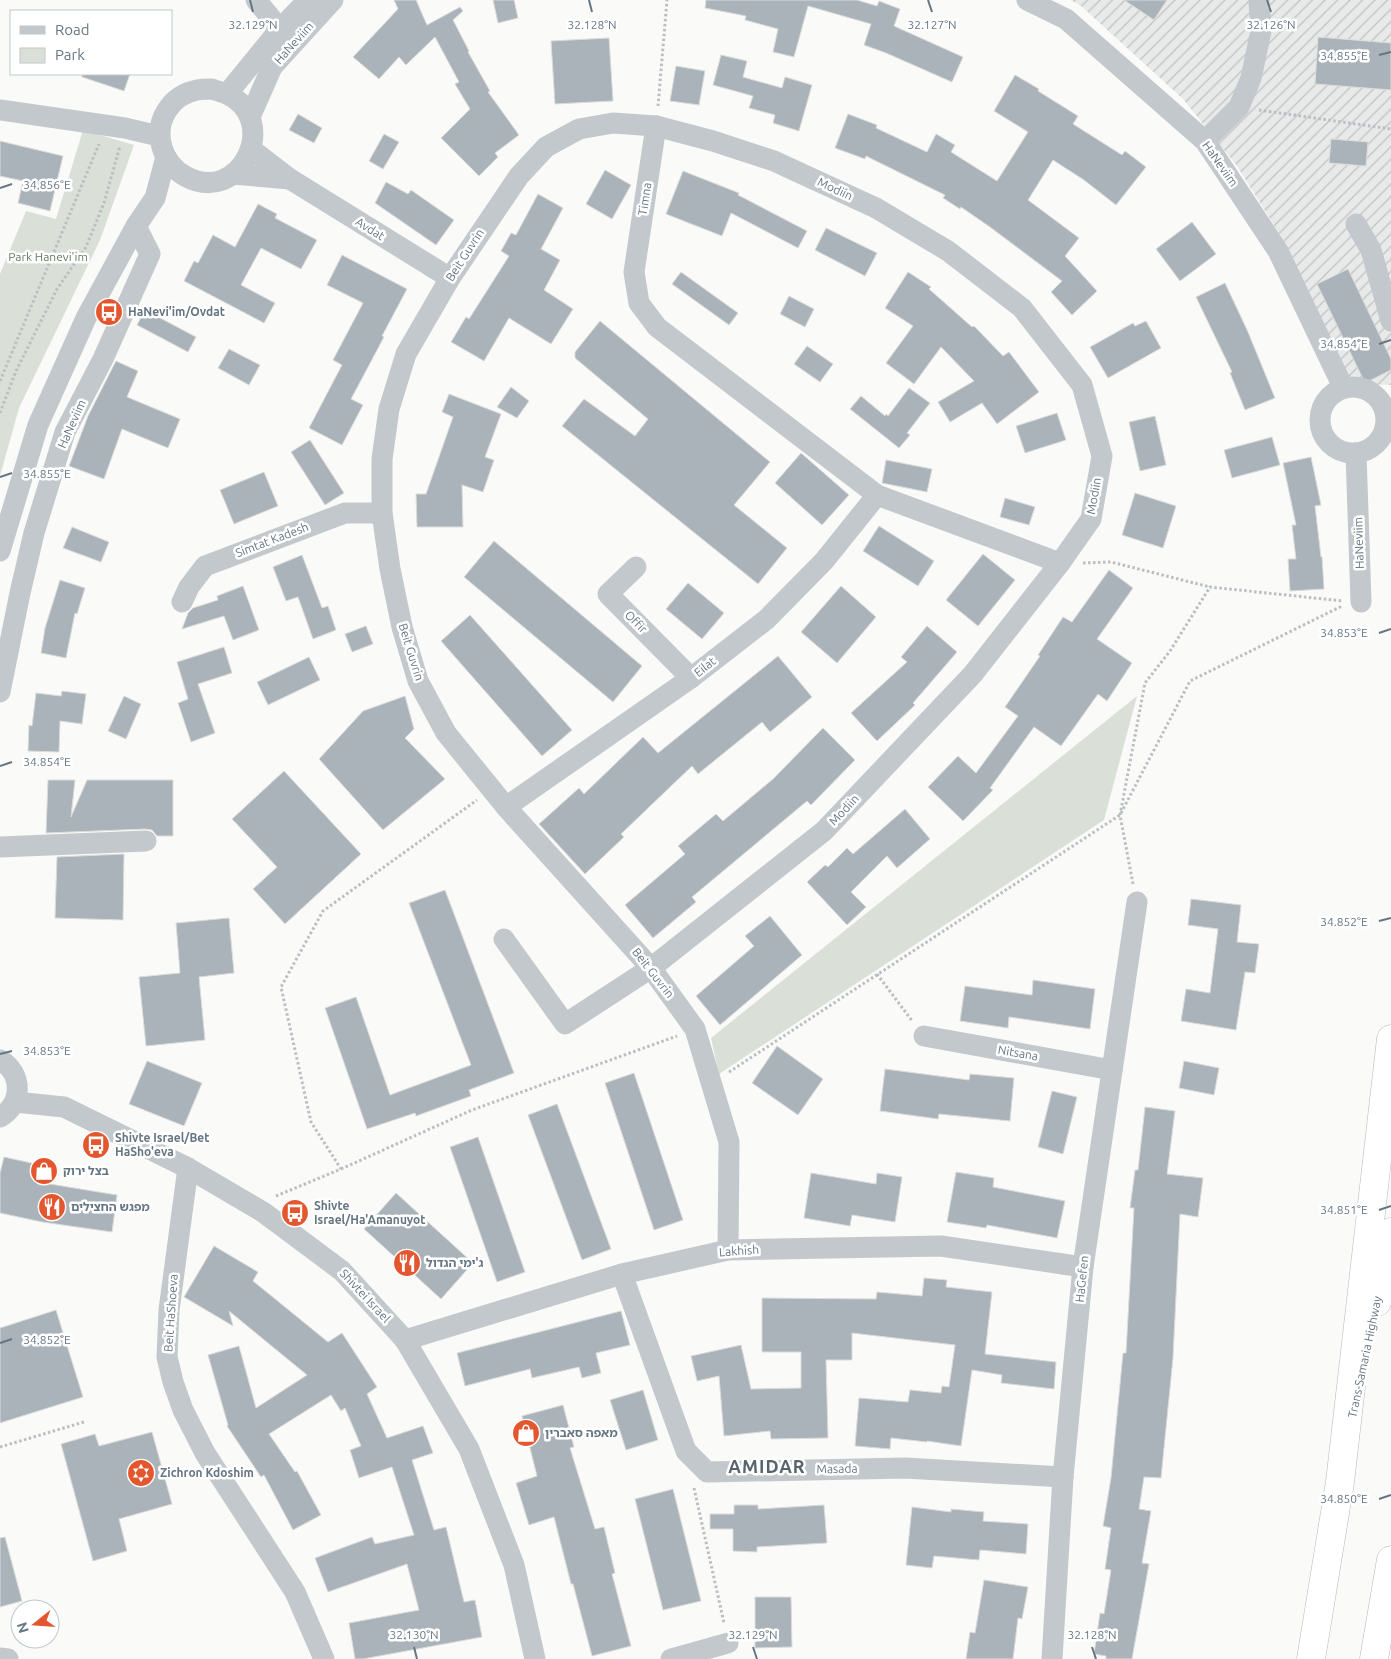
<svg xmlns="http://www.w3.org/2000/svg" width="1391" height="1659" font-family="Ubuntu,'Noto Sans Hebrew',sans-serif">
  <defs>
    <pattern id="industrial-furrows" width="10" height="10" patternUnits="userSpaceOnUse" patternTransform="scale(1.25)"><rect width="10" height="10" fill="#e8e9e9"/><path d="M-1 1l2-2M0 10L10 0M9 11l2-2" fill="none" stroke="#c0c1c2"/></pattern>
  </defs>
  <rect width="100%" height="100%" fill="#fafaf8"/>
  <polygon fill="url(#industrial-furrows)" points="1071,0 1391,0 1391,385 1352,384 1287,246 1237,166 1183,99 1081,6"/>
  <g fill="#dadfd7">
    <polygon points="83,130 134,145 100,240 19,408 0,476 0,274 26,211 56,219"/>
    <polygon points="1137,696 1104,820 719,1074 711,1038"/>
  </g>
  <g fill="#aab3b9" stroke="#dcdcda">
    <polygon points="394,0 416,0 427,25 460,7 463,11 453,20 469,51 468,52 490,91 488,92 519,135 495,153 498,157 479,176 441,138 470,109 455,84 459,82 435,37 406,65 399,57 379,79 353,57 398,9"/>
    <polygon points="493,0 514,0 518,18 498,23"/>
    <polygon points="706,0 857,0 877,6 879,1 900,9 894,26 963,57 952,82 886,53 864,45 871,24 808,6 794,57 773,52 778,29 745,20 746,16 705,8"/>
    <polygon points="1124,0 1167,0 1154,20"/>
    <polygon points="1318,37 1391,43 1391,90 1315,84"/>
    <polygon points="609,38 613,101 555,104 551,41"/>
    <polygon points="721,55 747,61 743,77 782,88 785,77 812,85 799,131 773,123 775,115 749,108 753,96 713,85"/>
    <polygon points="676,66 705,71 699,105 670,101"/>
    <polygon points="82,74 130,74 124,91 82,77"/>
    <polygon points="1015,75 1039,89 1038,91 1078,116 1073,124 1122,155 1125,151 1146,167 1116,205 1084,180 1053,160 1028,200 1079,238 1065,256 1097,291 1072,315 1051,292 1062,281 990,227 961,207 960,209 943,198 945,195 866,156 865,159 835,148 848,114 877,125 876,128 927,152 936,134 955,145 951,152 997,181 1028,132 994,111"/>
    <polygon points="298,114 322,128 314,143 289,130"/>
    <polygon points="384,134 399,142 383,169 369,161"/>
    <polygon points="1331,139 1368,142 1366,166 1329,163"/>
    <polygon points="0,141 63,156 50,211 18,203 23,181 0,176"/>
    <polygon points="605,170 631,185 612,219 586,204"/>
    <polygon points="683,171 739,193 738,195 807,231 798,248 731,213 722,236 666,214"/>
    <polygon points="386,182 408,194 411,190 454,220 436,245 375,203"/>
    <polygon points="538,194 563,208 541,249 560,260 544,290 573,309 551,344 509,318 484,361 451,342 466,317 469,319 509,256 501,251 511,233 516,235"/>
    <polygon points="258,204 277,214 275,218 317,240 301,269 261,248 241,285 275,303 264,323 184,281 194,261 198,263 213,235 235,247"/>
    <polygon points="1192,222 1216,254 1180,281 1156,249"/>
    <polygon points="826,228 877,253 865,276 815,250"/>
    <polygon points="342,255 407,289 382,336 384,337 351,399 363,405 342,445 309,428 342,365 333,360 363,303 327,285"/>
    <polygon points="1348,269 1391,359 1391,370 1365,383 1317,284"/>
    <polygon points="681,272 738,313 729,325 672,284"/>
    <polygon points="908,272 931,287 929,289 972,327 974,326 1003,356 1009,352 1039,392 997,424 982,403 950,422 938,402 974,381 941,347 914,384 886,363 913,326 885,308"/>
    <polygon points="1225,283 1248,332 1275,398 1245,410 1230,373 1232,372 1196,297"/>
    <polygon points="789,296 814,309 805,327 780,314"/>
    <polygon points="145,310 196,337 188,352 137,325"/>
    <polygon points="600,321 770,462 734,505 787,548 758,584 562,426 584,399 635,436 648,419 575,358 575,352"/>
    <polygon points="1146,321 1161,348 1108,378 1090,347 1133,323 1135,326"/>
    <polygon points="807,346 833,364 820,382 794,364"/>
    <polygon points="229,349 260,365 249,385 218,368"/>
    <polygon points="116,361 138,371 127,397 180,419 168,448 122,429 104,479 69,466 88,416"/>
    <polygon points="511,387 529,401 517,418 497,407"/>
    <polygon points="909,388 930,403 907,433 910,435 899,448 850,409 861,396 885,416 886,414 888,416"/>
    <polygon points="449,394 501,414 485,457 494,460 483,492 462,485 463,527 417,527 416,494 426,494 453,417 442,412"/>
    <polygon points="1057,413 1066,440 1025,453 1016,426"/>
    <polygon points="1155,416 1166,465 1140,471 1129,422"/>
    <polygon points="1272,437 1280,465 1232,478 1224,450"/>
    <polygon points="310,440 344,493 325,505 291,452"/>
    <polygon points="801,453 849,495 822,525 775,483"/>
    <polygon points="1311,457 1321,505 1315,506 1321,557 1322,557 1324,589 1290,591 1288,559 1296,559 1292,525 1296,525 1283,463"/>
    <polygon points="886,460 932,469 927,492 882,483"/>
    <polygon points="264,472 278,506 234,524 220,490"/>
    <polygon points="1135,493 1176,506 1163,548 1122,535"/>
    <polygon points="1005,498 1035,507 1029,525 1000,517"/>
    <polygon points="879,526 934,561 918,586 863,551"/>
    <polygon points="72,527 109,542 101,562 63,548"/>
    <polygon points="494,541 642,666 613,702 464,577"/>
    <polygon points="983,554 1015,580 978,626 946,600"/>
    <polygon points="302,555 322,608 328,606 336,630 313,639 298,597 286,601 273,567"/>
    <polygon points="1109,570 1133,588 1097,639 1132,663 1107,701 1098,694 1061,746 1034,727 990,788 993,790 963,821 928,787 958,756 976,773 1018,716 1005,707 1040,656 1038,655 1063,617 1072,622"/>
    <polygon points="60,580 85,588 77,614 75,613 66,658 41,653 45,628"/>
    <polygon points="688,583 724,613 702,639 666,609"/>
    <polygon points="243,586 259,630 233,640 224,616 182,629 188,613 193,608 218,600 217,596"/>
    <polygon points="841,586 876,617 837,663 801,632"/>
    <polygon points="470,615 572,730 542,756 441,641"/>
    <polygon points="366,626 373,644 352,652 345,634"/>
    <polygon points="927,626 957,652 913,703 915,705 877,741 851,713 907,662 901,657"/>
    <polygon points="224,647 232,673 198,684 215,733 191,742 178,703 188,699 177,662"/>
    <polygon points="778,656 812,697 770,732 762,722 698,774 692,766 621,834 624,837 585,874 539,824 579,788 584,794 643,737 658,753"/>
    <polygon points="309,657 320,680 268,705 257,682"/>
    <polygon points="62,691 86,694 82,724 60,721 59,752 28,751 29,725 32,726 36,693 61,696"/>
    <polygon points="124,696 141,704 126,739 108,731"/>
    <polygon points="405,696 414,729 405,738 445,779 383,830 319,759 363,711"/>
    <polygon points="823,728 855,760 811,805 807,801 692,897 696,902 653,938 625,905 685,854 678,846 716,814 723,821 773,779"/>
    <polygon points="284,771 361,854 285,924 253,889 277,867 232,819"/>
    <polygon points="48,780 75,780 71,817 87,780 173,780 173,836 157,836 152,830 145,829 46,833"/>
    <polygon points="905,809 930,839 897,868 887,856 851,892 866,907 847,925 807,882 825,865 828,867 847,848 853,854"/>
    <polygon points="124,854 123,920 55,918 57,857"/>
    <polygon points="445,890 514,1073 469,1090 471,1096 416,1116 415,1113 367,1129 325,1008 356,997 390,1095 471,1065 409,903"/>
    <polygon points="1191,899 1241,905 1237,942 1259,944 1255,973 1245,972 1236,1030 1181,1021 1186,989 1210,993 1218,929 1188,925"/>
    <polygon points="770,916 802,955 720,1025 696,996 754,946 745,936"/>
    <polygon points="229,918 234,973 199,977 205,1040 146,1046 139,977 180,973 176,923"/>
    <polygon points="1033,980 1095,989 1090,1029 1009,1017 1008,1028 960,1021 965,986 1032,995"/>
    <polygon points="777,1046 823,1079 798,1115 752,1083"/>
    <polygon points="147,1061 202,1083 184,1126 129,1104"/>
    <polygon points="1184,1061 1219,1068 1214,1095 1179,1088"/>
    <polygon points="885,1069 969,1080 970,1074 1014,1078 1010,1121 939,1114 938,1119 880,1111"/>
    <polygon points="634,1073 683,1220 654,1230 605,1083"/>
    <polygon points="1052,1091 1077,1097 1063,1154 1038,1147"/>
    <polygon points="557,1104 611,1249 582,1260 528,1115"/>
    <polygon points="1145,1107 1175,1111 1167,1174 1203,1178 1198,1217 1180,1214 1173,1358 1161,1478 1144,1477 1139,1509 1151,1511 1142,1563 1149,1564 1132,1659 1106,1659 1106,1656 1094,1654 1100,1613 1104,1614 1111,1570 1105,1569 1111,1528 1103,1526 1111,1478 1123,1353 1126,1353 1134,1208 1130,1208 1135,1170 1138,1170"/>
    <polygon points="478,1137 525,1272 497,1282 450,1147"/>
    <polygon points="4,1157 54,1168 50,1184 117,1195 112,1232 42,1222 0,1213 0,1173"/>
    <polygon points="956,1172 994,1178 993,1187 1065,1201 1057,1238 987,1225 986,1228 947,1222"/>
    <polygon points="811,1173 876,1184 877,1173 902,1177 895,1222 852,1215 850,1226 804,1218"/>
    <polygon points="396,1193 473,1263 441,1299 364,1229"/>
    <polygon points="214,1246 258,1272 253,1281 328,1342 342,1333 377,1387 367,1394 387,1438 423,1426 433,1453 412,1460 434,1530 446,1527 464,1602 475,1600 482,1637 363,1659 355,1659 349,1623 419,1610 407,1564 328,1592 315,1558 372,1537 375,1544 414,1535 392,1467 359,1478 350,1450 361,1446 345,1408 341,1411 331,1395 269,1434 295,1472 297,1471 321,1515 293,1530 264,1475 261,1477 227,1426 228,1425 208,1355 239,1346 256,1408 307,1375 229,1311 233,1326 184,1297"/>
    <polygon points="924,1278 947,1280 946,1287 992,1292 985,1354 1056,1362 1054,1389 1001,1383 1002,1375 972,1370 961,1446 927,1441 927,1442 891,1438 890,1449 855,1446 859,1398 908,1402 910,1390 941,1393 942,1386 949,1387 955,1345 852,1333 852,1360 826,1360 828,1438 771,1439 770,1431 724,1436 719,1376 697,1381 691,1356 741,1345 751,1389 801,1388 801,1352 762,1352 762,1298 876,1299 877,1292 922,1296"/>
    <polygon points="56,1310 83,1397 0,1423 0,1328"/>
    <polygon points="621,1311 630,1345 596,1353 601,1373 582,1378 579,1367 532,1378 530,1369 465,1386 457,1353"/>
    <polygon points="643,1390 658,1440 626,1450 610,1400"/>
    <polygon points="563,1405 574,1447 570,1448 595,1529 604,1527 615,1573 612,1574 631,1646 592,1656 573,1584 571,1584 554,1517 529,1525 516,1483 537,1476 522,1416"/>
    <polygon points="152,1432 172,1504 119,1519 127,1551 93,1561 61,1444 95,1434 99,1446"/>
    <polygon points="673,1489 701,1601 663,1610 635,1499"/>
    <polygon points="734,1505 758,1505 758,1509 824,1505 827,1543 757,1547 757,1552 733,1551 733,1529 710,1529 710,1514 734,1514"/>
    <polygon points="912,1507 951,1512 951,1509 984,1512 983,1521 1028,1524 1026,1554 980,1550 979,1560 934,1556 932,1568 906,1565"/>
    <polygon points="5,1537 22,1601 0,1607 0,1538"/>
    <polygon points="984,1580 1028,1587 1022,1619 1018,1618 1013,1659 966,1659 970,1632 975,1633"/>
    <polygon points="755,1597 791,1597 792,1647 755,1648"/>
  </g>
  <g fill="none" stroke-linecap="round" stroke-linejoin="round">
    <g stroke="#b4b9bd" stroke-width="29">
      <g id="highway">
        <polyline points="1377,1302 1391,1232"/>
        <polyline points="1311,1659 1340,1482 1391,1039"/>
        <polyline points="1374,1659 1391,1560"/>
      </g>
    </g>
    <g stroke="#bbbfc2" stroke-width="3" stroke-dasharray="2.5 2.5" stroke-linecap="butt">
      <polyline points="658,106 667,0"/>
      <polyline points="1259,110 1391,129"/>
      <polyline points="0,381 99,144"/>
      <polyline points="0,413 16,371 57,289 86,247 104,203 120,146"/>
      <polyline points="1083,563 1111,562 1210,587"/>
      <polyline points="1133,884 1120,815 1145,683 1170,651 1210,587 1343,601"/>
      <polyline points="877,974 913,1022"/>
      <polyline points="729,1072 1120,815 1190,681 1342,606"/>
      <polyline points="341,1169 472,1110 677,1036"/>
      <polyline points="276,1196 341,1169 311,1122 281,987 323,911 477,800"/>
      <polyline points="0,1447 84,1422"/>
      <polyline points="694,1488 724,1623"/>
    </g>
    <g stroke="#c3c8cc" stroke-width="21">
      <polyline points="256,0 280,29"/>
      <polyline points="1027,0 1066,19 1205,141 1278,251 1343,387"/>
      <path d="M 212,89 C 217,91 222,92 227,94 C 282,120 240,207 185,176 C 174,170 165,159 162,147 C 154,121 171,95 197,90 C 202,89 207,89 212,89 Z"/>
      <polyline points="227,94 280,29 308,0"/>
      <polyline points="0,110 125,128 159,136"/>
      <polyline points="250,117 272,67 333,0"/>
      <polyline points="656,126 634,272 639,303 657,327 877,495 1060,563"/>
      <polyline points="1205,141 1239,107 1251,78 1261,31 1259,0"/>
      <polyline points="251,149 290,179 450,278"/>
      <polyline points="233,174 290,179"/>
      <polyline points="1356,224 1371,250 1391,321"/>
      <circle cx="1353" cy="420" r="33"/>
      <polyline points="1356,453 1361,602"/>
      <polyline points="0,551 38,425 86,318 136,226 155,198 166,157"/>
      <polyline points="636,567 608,594 691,678"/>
      <polyline points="182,602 189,587 205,566 345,513 382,513"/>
      <polyline points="0,692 20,593 34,533 65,432 103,359 150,254 136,226"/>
      <polyline points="506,807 691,678 767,619 824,561 877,495"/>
      <polyline points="0,847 146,841"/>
      <polyline points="504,939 565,1024 651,968 824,831 973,674 1060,563 1091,519 1102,456 1082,385 1022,308 948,251 876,208 774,161 713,141 656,126 613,123 579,129 546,147 519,176 450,278 406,354 389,409 382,459 382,513 390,569 402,627 418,681 446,733 506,807 651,968 695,1029 729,1142 728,1250"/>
      <polyline points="924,1036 1112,1070"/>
      <path d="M 0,1060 C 23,1073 23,1104 0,1117"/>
      <polyline points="15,1102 64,1107 188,1168 263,1212 342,1271 405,1340 469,1449 514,1565 535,1659"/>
      <polyline points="188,1168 169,1310 167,1357 173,1382 183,1410 205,1453 295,1592 324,1659"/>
      <polyline points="622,1274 686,1451 707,1472 905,1468 1063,1477"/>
      <polyline points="405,1340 622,1274 728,1250 941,1246 1083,1267"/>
      <polyline points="0,1658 8,1659"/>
      <polyline points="671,1659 728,1643"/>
      <polyline points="1052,1659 1063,1477 1083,1267 1137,902"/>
    </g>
    <use href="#highway" stroke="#fff" stroke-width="28"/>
  </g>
  <path fill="none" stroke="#657683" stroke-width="2" d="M 250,0 L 253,12M 589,0 L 592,12M 928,0 L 932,12M 1267,0 L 1271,12M 1379,55 L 1391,52M 0,188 L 12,184M 1379,344 L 1391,340M 0,477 L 12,473M 1379,633 L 1391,629M 0,766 L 12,762M 1379,921 L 1391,918M 0,1054 L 12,1051M 1379,1210 L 1391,1206M 0,1343 L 12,1339M 1379,1499 L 1391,1495M 414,1647 L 417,1659M 753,1647 L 757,1659M 1092,1647 L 1096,1659"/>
  <defs>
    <g id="bus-disc" transform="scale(1.4375)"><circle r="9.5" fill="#e4572e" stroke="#fff"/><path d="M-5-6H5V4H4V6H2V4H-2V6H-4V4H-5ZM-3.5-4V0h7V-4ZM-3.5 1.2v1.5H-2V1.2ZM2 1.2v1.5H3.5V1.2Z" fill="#fff"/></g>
    <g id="shop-disc" transform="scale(1.4375)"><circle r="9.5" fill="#e4572e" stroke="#fff"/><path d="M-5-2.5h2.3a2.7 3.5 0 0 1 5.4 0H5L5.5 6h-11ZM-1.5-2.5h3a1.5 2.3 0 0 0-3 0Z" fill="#fff"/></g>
    <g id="restaurant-disc" transform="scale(1.4375)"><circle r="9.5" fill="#e4572e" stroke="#fff"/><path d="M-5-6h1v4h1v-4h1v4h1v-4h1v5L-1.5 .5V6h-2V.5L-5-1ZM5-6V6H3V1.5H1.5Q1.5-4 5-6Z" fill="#fff"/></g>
    <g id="synagogue-disc" transform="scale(1.4375)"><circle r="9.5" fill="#e4572e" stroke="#fff"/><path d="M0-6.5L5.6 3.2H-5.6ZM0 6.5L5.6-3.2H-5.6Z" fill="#fff"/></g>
  </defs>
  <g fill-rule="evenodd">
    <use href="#bus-disc" x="109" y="312"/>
    <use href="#bus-disc" x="96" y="1145"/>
    <use href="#shop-disc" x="44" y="1171"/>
    <use href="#restaurant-disc" x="52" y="1207"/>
    <use href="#bus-disc" x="295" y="1213"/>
    <use href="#restaurant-disc" x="407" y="1263"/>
    <use href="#shop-disc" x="526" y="1433"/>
    <use href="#synagogue-disc" x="141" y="1473"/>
  </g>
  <g text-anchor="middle" stroke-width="5" stroke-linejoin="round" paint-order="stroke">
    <g font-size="12" fill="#657683" stroke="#fff">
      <text transform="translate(294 43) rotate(-48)" y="4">HaNeviim</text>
      <text transform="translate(1220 164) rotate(55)" y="4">HaNeviim</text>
      <text transform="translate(835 189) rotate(25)" y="4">Modiin</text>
      <text transform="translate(645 199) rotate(-81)" y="4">Timna</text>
      <text transform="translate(370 229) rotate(32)" y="4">Avdat</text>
      <text transform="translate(465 255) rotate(-57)" y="4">Beit Guvrin</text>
      <text transform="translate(72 424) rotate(-66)" y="4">HaNeviim</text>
      <text transform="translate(1094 496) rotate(-80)" y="4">Modiin</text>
      <text transform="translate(272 540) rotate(-21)" y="4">Simtat Kadesh</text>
      <text transform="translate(1359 543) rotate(-92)" y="4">HaNeviim</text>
      <text transform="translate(636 622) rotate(45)" y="4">Offir</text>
      <text transform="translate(411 652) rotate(73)" y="4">Beit Guvrin</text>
      <text transform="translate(705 667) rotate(-38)" y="4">Eilat</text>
      <text transform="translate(844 810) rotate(-47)" y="4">Modiin</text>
      <text transform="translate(653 973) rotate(52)" y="4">Beit Guvrin</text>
      <text transform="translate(1018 1053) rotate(10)" y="4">Nitsana</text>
      <text transform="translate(739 1251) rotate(-4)" y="4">Lakhish</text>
      <text transform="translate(1082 1279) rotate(-84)" y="4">HaGefen</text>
      <text transform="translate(365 1296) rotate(47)" y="4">Shivtei Israel</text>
      <text transform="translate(171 1313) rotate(-86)" y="4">Beit HaShoeva</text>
      <text transform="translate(1365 1357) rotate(-78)" y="4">Trans-Samaria Highway</text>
      <text transform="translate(837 1469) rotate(-1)" y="4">Masada</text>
    </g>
    <g font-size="12" fill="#687a64" stroke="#fff">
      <text x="48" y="261">Park Hanevi'im</text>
    </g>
    <g font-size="12" font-weight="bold" fill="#657683" stroke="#fff" text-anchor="start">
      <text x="128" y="316">HaNevi'im/Ovdat</text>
      <text x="115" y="1142">Shivte Israel/Bet<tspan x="115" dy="14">HaSho'eva</tspan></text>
      <text x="63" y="1175">בצל ירוק</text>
      <text x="314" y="1210">Shivte<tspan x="314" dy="14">Israel/Ha'Amanuyot</tspan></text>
      <text x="71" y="1211">מפגש החצילים</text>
      <text x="426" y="1267">ג'ימי הגדול</text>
      <text x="545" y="1437">מאפה סאברין</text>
      <text x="160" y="1477">Zichron Kdoshim</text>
    </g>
    <g font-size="18" font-weight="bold" letter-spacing="1" fill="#57646e" stroke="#fff">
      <text x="767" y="1473">AMIDAR</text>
    </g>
  </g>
  <g font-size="12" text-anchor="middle" fill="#657683" stroke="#fff" stroke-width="5" stroke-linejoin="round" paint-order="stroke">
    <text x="253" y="29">32.129°N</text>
    <text x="592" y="29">32.128°N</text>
    <text x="932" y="29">32.127°N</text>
    <text x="1271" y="29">32.126°N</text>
    <text x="1344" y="60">34.855°E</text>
    <text x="47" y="189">34.856°E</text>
    <text x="1344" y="348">34.854°E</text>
    <text x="47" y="478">34.855°E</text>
    <text x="1344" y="637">34.853°E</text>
    <text x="47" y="766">34.854°E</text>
    <text x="1344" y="926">34.852°E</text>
    <text x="47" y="1055">34.853°E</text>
    <text x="1344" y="1214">34.851°E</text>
    <text x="47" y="1344">34.852°E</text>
    <text x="1344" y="1503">34.850°E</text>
    <text x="414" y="1639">32.130°N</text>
    <text x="753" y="1639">32.129°N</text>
    <text x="1092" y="1639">32.128°N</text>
  </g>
  <rect x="10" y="10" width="162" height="65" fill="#ffffff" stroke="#c1c8cd"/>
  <rect x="20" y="26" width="25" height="8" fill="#c3c8cc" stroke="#c1c8cd"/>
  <text x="55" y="35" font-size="15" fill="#657683">Road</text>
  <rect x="20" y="48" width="25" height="15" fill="#dadfd7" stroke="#c1c8cd"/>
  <text x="55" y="60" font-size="15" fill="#657683">Park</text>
  <g transform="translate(35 1624) rotate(253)"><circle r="24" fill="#ffffff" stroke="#c1c8cd"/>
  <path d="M0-4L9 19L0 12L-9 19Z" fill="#e4572e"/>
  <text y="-8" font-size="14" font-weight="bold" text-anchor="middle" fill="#657683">N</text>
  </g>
</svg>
